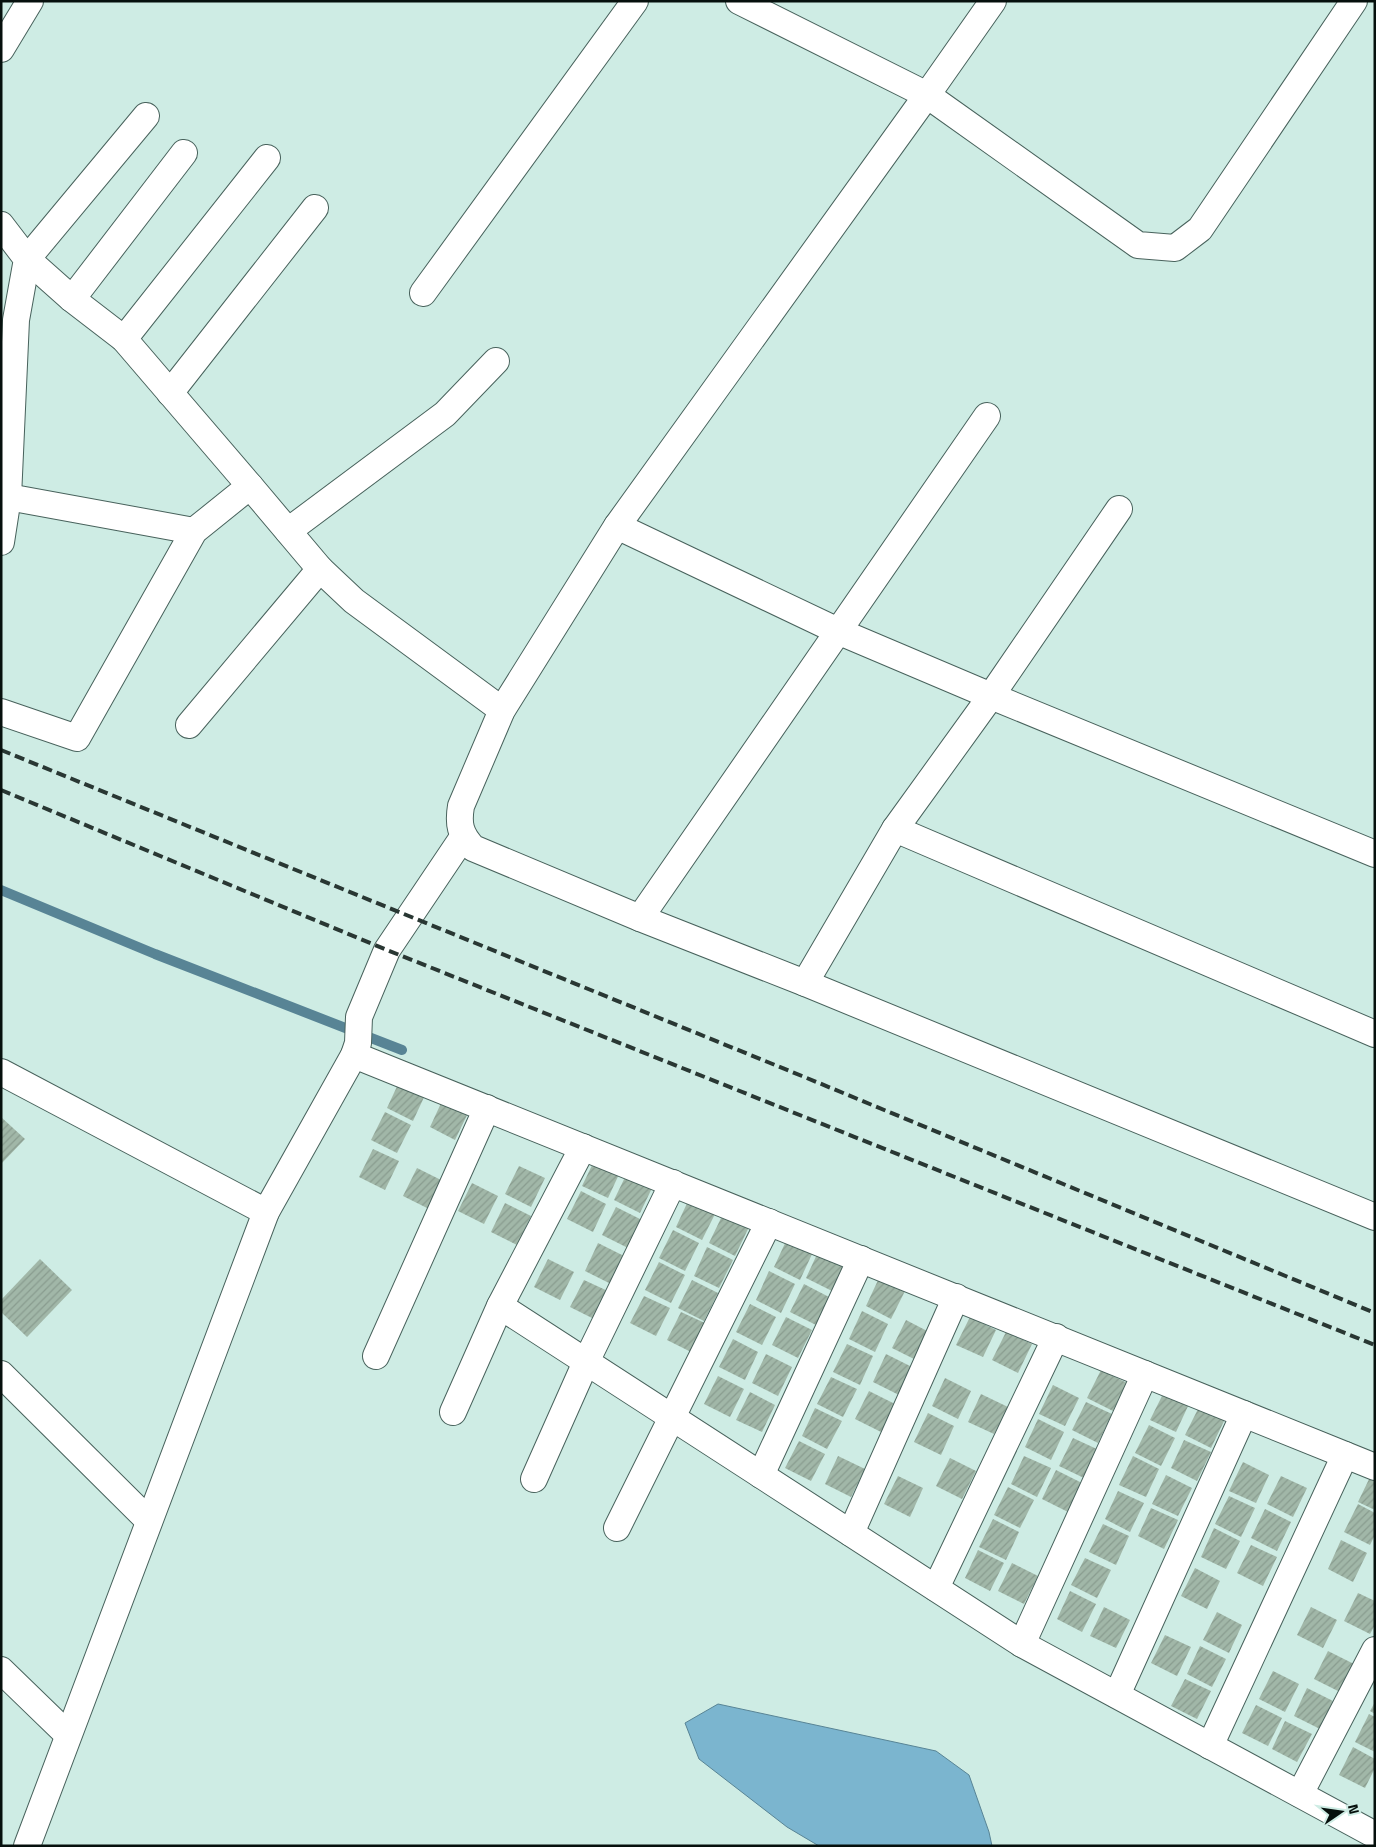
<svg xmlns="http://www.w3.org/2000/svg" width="1376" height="1847" font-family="'Titillium Web',sans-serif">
  <defs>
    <pattern id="building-hatch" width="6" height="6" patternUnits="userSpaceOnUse" patternTransform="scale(1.25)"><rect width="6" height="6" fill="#a1b7a8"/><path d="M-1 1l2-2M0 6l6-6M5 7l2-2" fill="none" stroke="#899c8f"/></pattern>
  </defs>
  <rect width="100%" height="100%" fill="#ceece4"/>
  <polygon fill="#7bb5cf" stroke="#588495" points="718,1704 936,1751 969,1775 989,1832 992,1846 819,1846 787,1827 699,1759 685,1723"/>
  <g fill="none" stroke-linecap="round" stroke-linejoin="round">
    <polyline stroke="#588495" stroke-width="10" points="1,890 155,954 402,1050"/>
  </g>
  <g fill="url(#building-hatch)">
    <polygon points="400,1080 426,1093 413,1121 387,1108"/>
    <polygon points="443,1099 469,1111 455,1140 430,1127"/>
    <polygon points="385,1112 411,1125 397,1153 371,1140"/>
    <polygon points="1,1117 25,1139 1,1164"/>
    <polygon points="373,1149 399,1161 385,1190 359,1177"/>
    <polygon points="596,1157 621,1170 608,1198 582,1186"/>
    <polygon points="519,1166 545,1178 531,1207 505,1194"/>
    <polygon points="417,1168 443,1181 429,1209 403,1196"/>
    <polygon points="628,1171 654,1184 640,1213 614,1200"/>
    <polygon points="472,1183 498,1196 484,1224 458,1211"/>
    <polygon points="581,1191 606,1204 593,1232 567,1219"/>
    <polygon points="689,1199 716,1212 702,1240 676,1227"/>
    <polygon points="505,1203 531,1216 517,1245 491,1232"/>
    <polygon points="616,1207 642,1220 628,1248 602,1235"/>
    <polygon points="723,1214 749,1227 735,1256 709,1243"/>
    <polygon points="673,1230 699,1243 685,1271 659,1258"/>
    <polygon points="787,1239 813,1252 800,1280 774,1267"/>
    <polygon points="598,1243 624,1256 611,1284 585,1271"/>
    <polygon points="707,1247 733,1260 719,1288 694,1276"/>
    <polygon points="819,1250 846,1263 832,1291 806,1278"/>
    <polygon points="40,1259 72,1290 27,1337 1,1312 1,1300"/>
    <polygon points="548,1259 574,1272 560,1300 534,1287"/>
    <polygon points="659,1262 685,1275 671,1303 645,1290"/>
    <polygon points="769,1271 795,1284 781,1313 756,1300"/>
    <polygon points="879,1278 905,1291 891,1319 866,1306"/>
    <polygon points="584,1280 610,1292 596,1320 570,1307"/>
    <polygon points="692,1280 718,1293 704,1321 678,1308"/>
    <polygon points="804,1284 829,1297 816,1325 790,1312"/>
    <polygon points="644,1296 670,1308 656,1336 630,1323"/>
    <polygon points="750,1304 776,1317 762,1345 736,1332"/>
    <polygon points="862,1311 888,1324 875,1352 849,1339"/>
    <polygon points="681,1312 707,1324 693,1353 667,1340"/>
    <polygon points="786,1317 812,1330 798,1358 772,1345"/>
    <polygon points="970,1317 996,1330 983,1357 956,1345"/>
    <polygon points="906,1320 931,1333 918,1361 892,1348"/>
    <polygon points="1006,1332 1032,1344 1018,1373 992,1360"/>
    <polygon points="733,1339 758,1352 745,1380 719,1367"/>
    <polygon points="847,1344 873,1356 860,1385 833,1372"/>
    <polygon points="766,1354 792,1367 778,1396 752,1383"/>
    <polygon points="886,1354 912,1367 899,1395 873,1382"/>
    <polygon points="1101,1370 1127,1383 1113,1411 1087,1398"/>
    <polygon points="718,1376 744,1389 730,1417 704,1404"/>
    <polygon points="831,1377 857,1389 843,1417 817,1404"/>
    <polygon points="945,1378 971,1391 958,1419 932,1406"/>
    <polygon points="1053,1385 1079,1398 1065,1426 1039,1414"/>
    <polygon points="869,1391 895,1404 881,1432 855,1419"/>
    <polygon points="750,1392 775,1405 762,1432 736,1420"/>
    <polygon points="1164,1392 1189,1404 1176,1432 1150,1420"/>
    <polygon points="981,1394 1008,1407 994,1434 968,1422"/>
    <polygon points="1086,1402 1112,1414 1098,1443 1072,1430"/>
    <polygon points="1199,1407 1225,1419 1211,1448 1185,1435"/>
    <polygon points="815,1408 842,1421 827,1449 802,1436"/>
    <polygon points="928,1413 954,1426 941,1455 914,1442"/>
    <polygon points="1038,1419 1064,1432 1051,1460 1025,1447"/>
    <polygon points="1149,1425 1175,1438 1161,1466 1135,1453"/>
    <polygon points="1073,1438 1099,1450 1086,1479 1059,1466"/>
    <polygon points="1184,1440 1211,1452 1197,1481 1171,1468"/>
    <polygon points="799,1441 825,1454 811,1481 785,1468"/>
    <polygon points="838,1456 865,1469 851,1497 825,1484"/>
    <polygon points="1024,1456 1051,1468 1037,1497 1011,1484"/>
    <polygon points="1133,1456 1159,1469 1146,1497 1119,1485"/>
    <polygon points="950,1458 976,1471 962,1499 936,1486"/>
    <polygon points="1243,1462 1269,1475 1256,1503 1229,1491"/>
    <polygon points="1056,1470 1082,1483 1068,1512 1042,1499"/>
    <polygon points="1372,1473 1375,1475 1375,1510 1358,1502"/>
    <polygon points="1166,1475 1192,1488 1178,1516 1152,1504"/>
    <polygon points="898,1476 923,1488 910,1517 884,1504"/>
    <polygon points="1281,1476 1307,1488 1293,1517 1267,1504"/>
    <polygon points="1008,1487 1034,1500 1020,1528 994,1515"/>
    <polygon points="1118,1491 1144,1503 1130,1532 1105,1519"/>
    <polygon points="1229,1496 1255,1508 1241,1537 1215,1524"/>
    <polygon points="1358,1504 1375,1513 1375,1535 1370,1545 1344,1532"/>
    <polygon points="1151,1508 1178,1520 1164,1549 1138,1536"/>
    <polygon points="1265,1509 1291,1522 1277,1551 1251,1538"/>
    <polygon points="993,1519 1019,1532 1006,1560 979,1547"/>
    <polygon points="1103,1524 1129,1536 1116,1565 1089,1552"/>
    <polygon points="1214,1528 1240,1541 1226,1569 1201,1557"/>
    <polygon points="1341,1540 1367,1553 1353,1582 1328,1569"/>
    <polygon points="1251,1545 1277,1557 1263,1586 1237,1573"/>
    <polygon points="978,1550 1004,1563 990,1591 965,1578"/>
    <polygon points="1085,1558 1111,1570 1097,1598 1071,1585"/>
    <polygon points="1012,1563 1038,1576 1024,1604 998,1591"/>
    <polygon points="1195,1568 1220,1581 1207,1609 1181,1596"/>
    <polygon points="1070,1591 1096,1604 1082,1632 1057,1619"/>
    <polygon points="1358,1593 1375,1601 1375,1625 1370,1634 1344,1621"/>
    <polygon points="1104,1607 1130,1620 1116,1648 1090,1636"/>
    <polygon points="1311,1607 1337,1620 1323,1648 1297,1635"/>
    <polygon points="1217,1612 1242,1625 1229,1653 1203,1640"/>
    <polygon points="1165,1635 1191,1647 1177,1676 1151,1663"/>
    <polygon points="1200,1646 1226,1659 1212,1687 1187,1674"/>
    <polygon points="1328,1651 1354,1664 1340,1692 1314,1679"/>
    <polygon points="1273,1671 1299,1684 1285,1712 1259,1699"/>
    <polygon points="1185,1679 1211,1691 1197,1719 1171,1706"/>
    <polygon points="1307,1688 1333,1701 1320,1729 1294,1716"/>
    <polygon points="1375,1702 1375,1714 1370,1711"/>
    <polygon points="1256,1705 1282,1718 1268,1746 1242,1733"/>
    <polygon points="1369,1714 1375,1717 1375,1752 1355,1742"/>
    <polygon points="1285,1721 1312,1734 1297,1762 1272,1749"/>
    <polygon points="1353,1747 1375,1759 1375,1768 1365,1788 1339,1775"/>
  </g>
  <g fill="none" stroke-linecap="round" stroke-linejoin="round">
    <g stroke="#48625c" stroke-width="28">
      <g id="minor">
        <polyline points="739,1 927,95 617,526 840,632 991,696 1375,854"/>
        <polyline points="993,1 927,95 1138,245 1175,248 1200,229 1354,1"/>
        <polyline points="1,49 30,1"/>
        <polyline points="1,225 27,259 16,320 8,497 1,542"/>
        <polyline points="423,293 635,1"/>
        <polyline points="72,299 184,153"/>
        <polyline points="124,339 267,158"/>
        <polyline points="170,393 315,208"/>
        <polyline points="250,486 320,569 354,601 502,710"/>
        <polyline points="8,497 194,531"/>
        <path d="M 617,526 L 502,710 L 461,806 C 458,824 460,834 473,848 L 640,918 L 805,983 L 1375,1217"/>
        <polyline points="288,531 445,414 496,361"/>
        <polyline points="1,712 77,738 194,531 250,486 124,339 72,299 27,259 146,116"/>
        <polyline points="189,725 320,569"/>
        <polyline points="895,829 1375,1034"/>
        <polyline points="640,918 987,416"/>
        <polyline points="805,983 895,829 991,696 1119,509"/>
        <polyline points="354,1055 1375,1467"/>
        <polyline points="1,1072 266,1212"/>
        <polyline points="500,1306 1022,1644 1375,1835"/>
        <polyline points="376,1356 487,1108"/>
        <polyline points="1,1374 149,1521"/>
        <polyline points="453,1412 500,1306 583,1147"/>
        <polyline points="761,1475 861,1259"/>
        <polyline points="534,1479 586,1362 673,1183"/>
        <polyline points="617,1528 769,1222"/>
        <polyline points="851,1533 956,1297"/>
        <polyline points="936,1588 1056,1337"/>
        <polyline points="1022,1644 1145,1374"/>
        <polyline points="1,1670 68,1735"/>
        <polyline points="1117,1695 1244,1414"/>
        <polyline points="1210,1746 1345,1455"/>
        <polyline points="1300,1794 1375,1650"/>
        <polyline points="27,1846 266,1212 354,1055 358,1043 359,1017 387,950 463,837"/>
      </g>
    </g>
    <use href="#minor" stroke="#fff" stroke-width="26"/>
    <g stroke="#293733" stroke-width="4" stroke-dasharray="10 5" stroke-linecap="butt">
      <polyline points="1,750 802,1076 1375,1313"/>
      <polyline points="1,790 387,950 1375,1345"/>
    </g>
  </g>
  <rect width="1376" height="1847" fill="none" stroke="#06100d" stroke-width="5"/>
  <g transform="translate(1341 1812) rotate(77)" stroke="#ceece4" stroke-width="4" paint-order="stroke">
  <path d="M0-4L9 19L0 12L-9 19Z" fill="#06100d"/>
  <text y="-8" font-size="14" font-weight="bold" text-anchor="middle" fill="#06100d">N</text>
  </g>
</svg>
